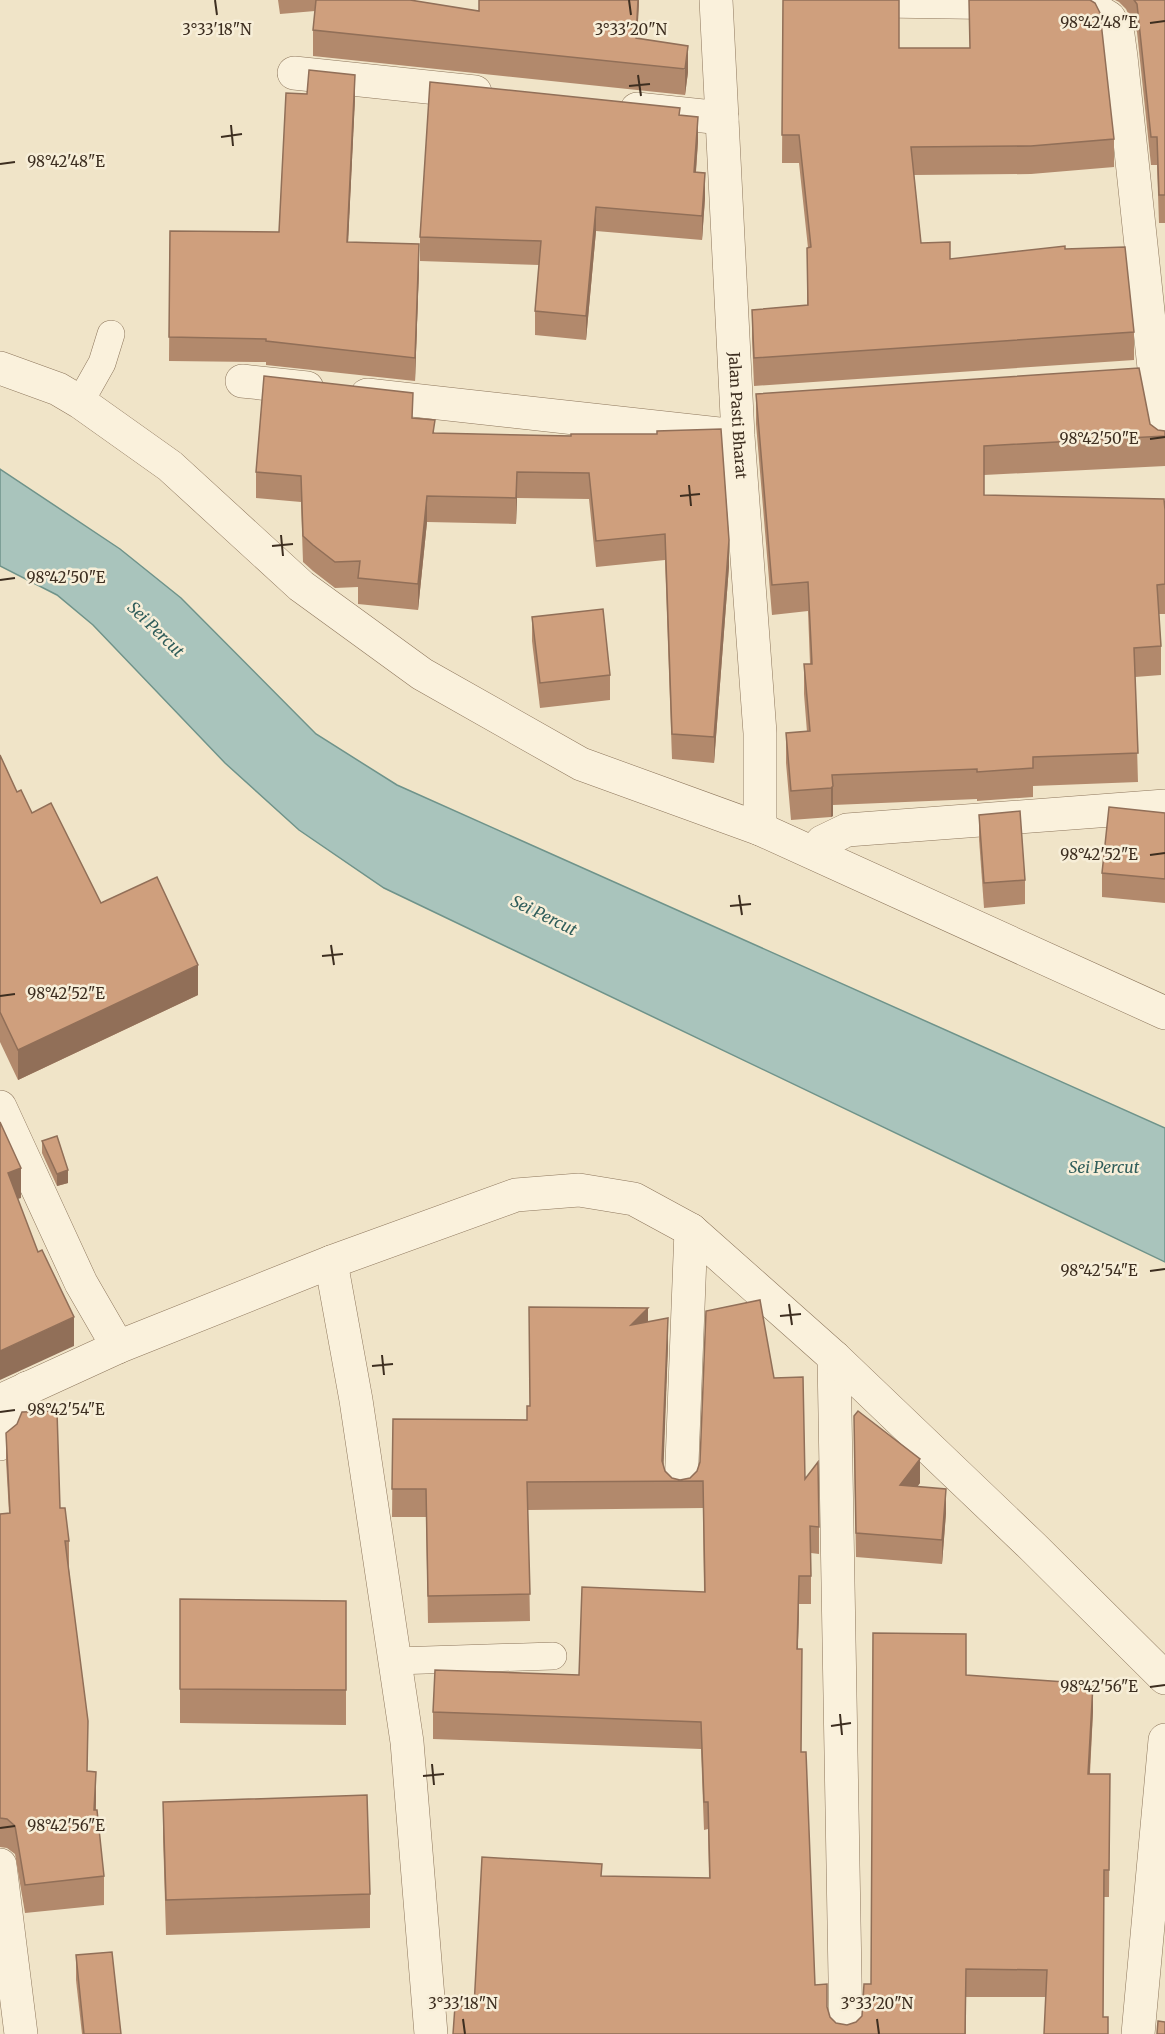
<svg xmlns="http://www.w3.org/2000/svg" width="1165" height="2034" font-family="Merriweather,serif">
  <rect width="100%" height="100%" fill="#f0e4c8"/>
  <polygon fill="#a9c4bc" stroke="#6f938a" stroke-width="1.5" points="0,469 120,549 181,598 316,734 397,785 1165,1128 1165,1262 384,888 299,830 225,763 93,625 57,595 0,566"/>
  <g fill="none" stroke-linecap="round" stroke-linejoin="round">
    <g stroke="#8d765c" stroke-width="28">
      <g id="lane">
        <polyline points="80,402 102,363 111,334"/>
        <polyline points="395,1661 553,1656"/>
      </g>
    </g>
    <g stroke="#8d765c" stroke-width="34">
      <g id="street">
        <path id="s1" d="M 716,0 L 738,436 L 760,733 L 760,829"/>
        <polyline points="813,0 1024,3 1093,8 1109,18 1118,35 1121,57 1155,377 1165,442"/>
        <polyline points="294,73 475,92"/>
        <polyline points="637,109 722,118"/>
        <polyline points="0,368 58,389 80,402 170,466 301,586 422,674 581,764 760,829 1165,1013"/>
        <polyline points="242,381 307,388"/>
        <polyline points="367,395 728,435"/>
        <polyline points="815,852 822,842 847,830 1165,806"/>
        <polyline points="0,1107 81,1283 118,1347"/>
        <polyline points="331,1262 356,1400 407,1742 431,2034"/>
        <polyline points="834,1357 846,2034"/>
        <polyline points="0,1401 118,1347 331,1262 516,1195 579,1190 634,1199 691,1230 834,1357 1033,1547 1165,1678"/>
        <polyline points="0,1444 27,1388"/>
        <polyline points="681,1489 691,1230"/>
        <polyline points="0,1865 21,2034"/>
        <polyline points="1138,2034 1165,1740"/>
      </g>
    </g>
    <use href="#lane" stroke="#faf1dc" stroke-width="27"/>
    <use href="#street" stroke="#faf1dc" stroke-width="33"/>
  </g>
  <g fill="#b2896c">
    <polygon points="278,0 410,0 479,11 479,0 639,0 637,39 688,72 685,95 313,56 313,30 315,11 280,14"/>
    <polygon points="783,0 899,48 1114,139 1114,167 1031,174 914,175 921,243 950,259 1065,249 1134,332 1134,360 754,386 752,338 752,310 807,305 807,248 808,248 799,163 782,163"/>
    <polygon points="1115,0 1165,0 1165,223 1159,223 1157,165 1151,165 1137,32 1126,9 1119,2"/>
    <polygon points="355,98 348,242 419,268 415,381 266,365 266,362 169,361 170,231 279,232"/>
    <polygon points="680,116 698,141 696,172 705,198 702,240 596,231 586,340 535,335 535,311 539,265 420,261 420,237"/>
    <polygon points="756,394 1150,424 1158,430 1165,431 1165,466 984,475 984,495 1165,510 1165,614 1159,614 1161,646 1161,675 1135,677 1138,782 1033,786 1033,797 977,801 977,799 833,805 833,816 831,817 791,820 786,763 786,733 807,732 804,694 804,664 810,664 808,611 772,615 756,424"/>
    <polygon points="413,418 435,433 571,436 729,566 714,763 672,759 665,560 596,567 589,499 517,498 516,524 427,522 418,610 358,604 358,587 335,588 313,571 303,562 301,502 256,498 256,472"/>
    <polygon points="532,617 610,675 610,700 540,708 532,641"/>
    <polygon points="0,755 17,792 101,903 198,995 18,1080 0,1042"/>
    <polygon points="1165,813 1165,903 1102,897 1102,873"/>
    <polygon points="979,815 1025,880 1025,904 984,908 979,839"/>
    <polygon points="42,1141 68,1183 57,1186 42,1153"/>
    <polygon points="648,1322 668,1345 663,1464 665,1471 672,1478 680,1480 690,1478 697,1471 774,1378 819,1527 819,1554 811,1553 811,1604 799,1604 798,1649 801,1752 815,1985 827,2007 830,2017 836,2023 847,2025 856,2022 862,2016 871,1984 966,1675 1093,1711 1090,1774 1110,1774 1109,1897 1104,1897 1103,2017 1108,2034 1045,1997 966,1997 966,2034 474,2007 602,1876 709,1878 708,1829 704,1830 701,1749 433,1739 433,1712 579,1675 704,1592 703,1508 528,1510 530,1621 428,1623 426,1517 392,1517 393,1419 527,1420"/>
    <polygon points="6,1433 60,1508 69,1541 69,1569 88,1749 87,1771 96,1800 96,1810 104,1876 104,1905 25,1913 15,1854 7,1848 0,1847 0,1514 9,1513 6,1461"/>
    <polygon points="854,1441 920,1483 917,1487 946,1513 942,1564 856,1557"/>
    <polygon points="180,1599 346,1601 346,1725 180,1723"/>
    <polygon points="163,1802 370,1894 370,1928 166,1935 163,1836"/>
    <polygon points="76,1955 121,2034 82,2034 76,1980"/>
  </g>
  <g fill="#916f58">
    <polygon points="638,0 639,0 636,64 636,38"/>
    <polygon points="688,46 688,72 685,95 685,69"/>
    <polygon points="355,75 355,98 347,265 347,242"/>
    <polygon points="698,117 698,141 694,197 694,172"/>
    <polygon points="705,173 705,198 702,240 702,216"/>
    <polygon points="596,207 596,231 586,340 586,316"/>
    <polygon points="419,244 419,268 415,381 415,358"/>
    <polygon points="517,472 517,498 516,524 516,498"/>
    <polygon points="427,496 427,522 418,610 418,584"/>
    <polygon points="729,540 729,566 714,763 714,737"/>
    <polygon points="833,786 833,816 831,817 831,788"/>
    <polygon points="198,965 198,995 18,1080 18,1050"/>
    <polygon points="21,1168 21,1198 8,1202 8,1173"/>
    <polygon points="68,1170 68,1183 57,1186 57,1174"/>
    <polygon points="648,1308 648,1335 631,1325"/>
    <polygon points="74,1317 74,1346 0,1380 0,1351"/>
    <polygon points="668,1318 668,1345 663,1481 662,1461"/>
    <polygon points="920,1459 920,1483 900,1510 900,1485"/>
    <polygon points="946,1489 946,1513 942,1564 942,1540"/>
    <polygon points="799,1576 799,1604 797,1676 797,1649"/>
    <polygon points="1093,1684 1093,1711 1088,1801 1088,1774"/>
    <polygon points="96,1772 96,1800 94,1838 94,1810"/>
  </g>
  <g fill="#cf9f7d" stroke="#916f58" stroke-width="1.5">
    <polygon points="316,0 410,0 479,11 479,0 638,0 636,38 688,46 685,69 313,30"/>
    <polygon points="783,0 899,0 899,48 970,48 969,0 1090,0 1095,3 1100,13 1114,139 1031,146 911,147 921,243 950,242 950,259 1065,246 1065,249 1125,247 1134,332 754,358 752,310 808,305 807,248 811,247 799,135 782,135"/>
    <polygon points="1134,0 1165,0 1165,195 1159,195 1157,137 1151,137 1137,4"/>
    <polygon points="309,70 355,75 347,242 419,244 415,358 266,341 266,339 169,337 170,231 279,232 286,93 307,94"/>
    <polygon points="430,82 680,108 679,115 698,117 694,172 705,173 702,216 596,207 586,316 535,311 541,241 420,237"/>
    <polygon points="1139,368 1150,424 1158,430 1165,431 1165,436 984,446 984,495 1164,499 1165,510 1165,584 1157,585 1161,646 1134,648 1138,753 1033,757 1033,768 977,772 977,769 832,775 833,786 831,788 791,791 786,733 810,731 804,664 812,664 808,582 772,585 756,394"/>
    <polygon points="264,376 413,393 412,418 435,420 433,433 571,436 571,434 657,434 657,431 721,429 729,540 714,737 672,734 665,534 596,541 589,473 517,472 516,498 427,496 418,584 358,578 360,561 335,562 313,545 303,536 301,476 256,472"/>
    <polygon points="603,609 610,675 540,683 532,617"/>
    <polygon points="0,755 17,792 21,790 32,813 51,803 101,903 157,877 198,965 18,1050 0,1012"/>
    <polygon points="1109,807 1165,813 1165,879 1102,873"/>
    <polygon points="1020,811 1025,880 984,883 979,815"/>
    <polygon points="0,1122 21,1168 8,1173 38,1252 42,1250 74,1317 0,1351"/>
    <polygon points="57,1136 68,1170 57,1174 42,1141"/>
    <polygon points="760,1300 774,1378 803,1377 805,1479 818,1462 819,1527 810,1526 811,1576 799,1576 797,1649 802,1649 801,1752 806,1752 815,1985 827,1984 827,2007 830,2017 836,2023 847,2025 856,2022 862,2016 864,1984 871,1984 873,1633 966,1634 966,1675 1093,1684 1088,1774 1110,1774 1109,1870 1104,1870 1103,2017 1108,2017 1108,2034 1044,2034 1047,1970 966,1969 965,2034 453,2034 455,2006 474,2007 482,1857 602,1864 601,1876 710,1878 708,1802 704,1802 701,1722 433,1712 435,1670 579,1675 582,1587 705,1592 703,1481 527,1482 530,1594 428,1596 426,1489 392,1489 393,1419 527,1420 527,1406 530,1406 529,1307 648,1308 631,1325 668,1318 662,1461 665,1471 672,1478 680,1480 690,1478 697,1471 700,1462 706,1311"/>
    <polygon points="57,1411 60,1508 65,1508 69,1541 65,1541 88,1721 87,1771 96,1772 94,1810 97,1810 104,1876 25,1885 15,1826 7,1819 0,1818 0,1514 10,1513 6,1433 17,1424 22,1412"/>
    <polygon points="858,1411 920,1459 900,1485 946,1489 942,1540 856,1533 854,1416"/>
    <polygon points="180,1599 346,1601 346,1690 180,1689"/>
    <polygon points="367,1795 370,1894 166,1900 163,1802"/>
    <polygon points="112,1952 121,2034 84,2034 76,1955"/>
    <polygon points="1158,2021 1165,2022 1165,2034 1157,2034"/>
  </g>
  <path fill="none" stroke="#3d2e20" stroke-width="2" d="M 215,0 L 217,15M 629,0 L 631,15M 1150,23 L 1165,21M 638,75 L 641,96M 629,86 L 650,84M 231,125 L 233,146M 221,137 L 242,134M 0,164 L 15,162M 1150,439 L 1165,437M 689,485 L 691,506M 680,496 L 700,494M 281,535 L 283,556M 272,546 L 293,544M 0,580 L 15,578M 1150,855 L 1165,853M 739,895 L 742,915M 730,906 L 751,904M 331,945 L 334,965M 322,956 L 343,954M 0,996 L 15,994M 1150,1271 L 1165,1269M 789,1304 L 792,1325M 780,1316 L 801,1314M 382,1355 L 384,1375M 372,1366 L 393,1364M 0,1412 L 15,1410M 1150,1687 L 1165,1685M 840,1714 L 842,1735M 831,1726 L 851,1723M 432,1764 L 434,1785M 423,1776 L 444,1774M 0,1828 L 15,1826M 463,2019 L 465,2034M 877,2019 L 879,2034"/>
  <g text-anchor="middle" stroke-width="5" stroke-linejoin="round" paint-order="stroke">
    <g font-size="15" fill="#3d2e20" stroke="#f7eed8">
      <text dy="5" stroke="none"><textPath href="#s1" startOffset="416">Jalan Pasti Bharat</textPath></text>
    </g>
    <g font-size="16" font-style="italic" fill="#2f5d5a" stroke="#f7eed8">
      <text transform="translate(156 629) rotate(44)" y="6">Sei Percut</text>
      <text transform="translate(544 915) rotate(26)" y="6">Sei Percut</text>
      <text x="1104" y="1173">Sei Percut</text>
    </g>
  </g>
  <g font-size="15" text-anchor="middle" fill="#3d2e20" stroke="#f7eed8" stroke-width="5" stroke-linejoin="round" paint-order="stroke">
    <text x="1099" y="28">98°42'48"E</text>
    <text x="217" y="35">3°33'18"N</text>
    <text x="631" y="35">3°33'20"N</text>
    <text x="66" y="167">98°42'48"E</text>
    <text x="1099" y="444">98°42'50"E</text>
    <text x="66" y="583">98°42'50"E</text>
    <text x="1099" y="860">98°42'52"E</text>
    <text x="66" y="999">98°42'52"E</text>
    <text x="1099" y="1276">98°42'54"E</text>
    <text x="66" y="1415">98°42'54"E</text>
    <text x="1099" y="1692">98°42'56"E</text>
    <text x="66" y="1831">98°42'56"E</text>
    <text x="463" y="2009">3°33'18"N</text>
    <text x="877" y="2009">3°33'20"N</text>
  </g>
</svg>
